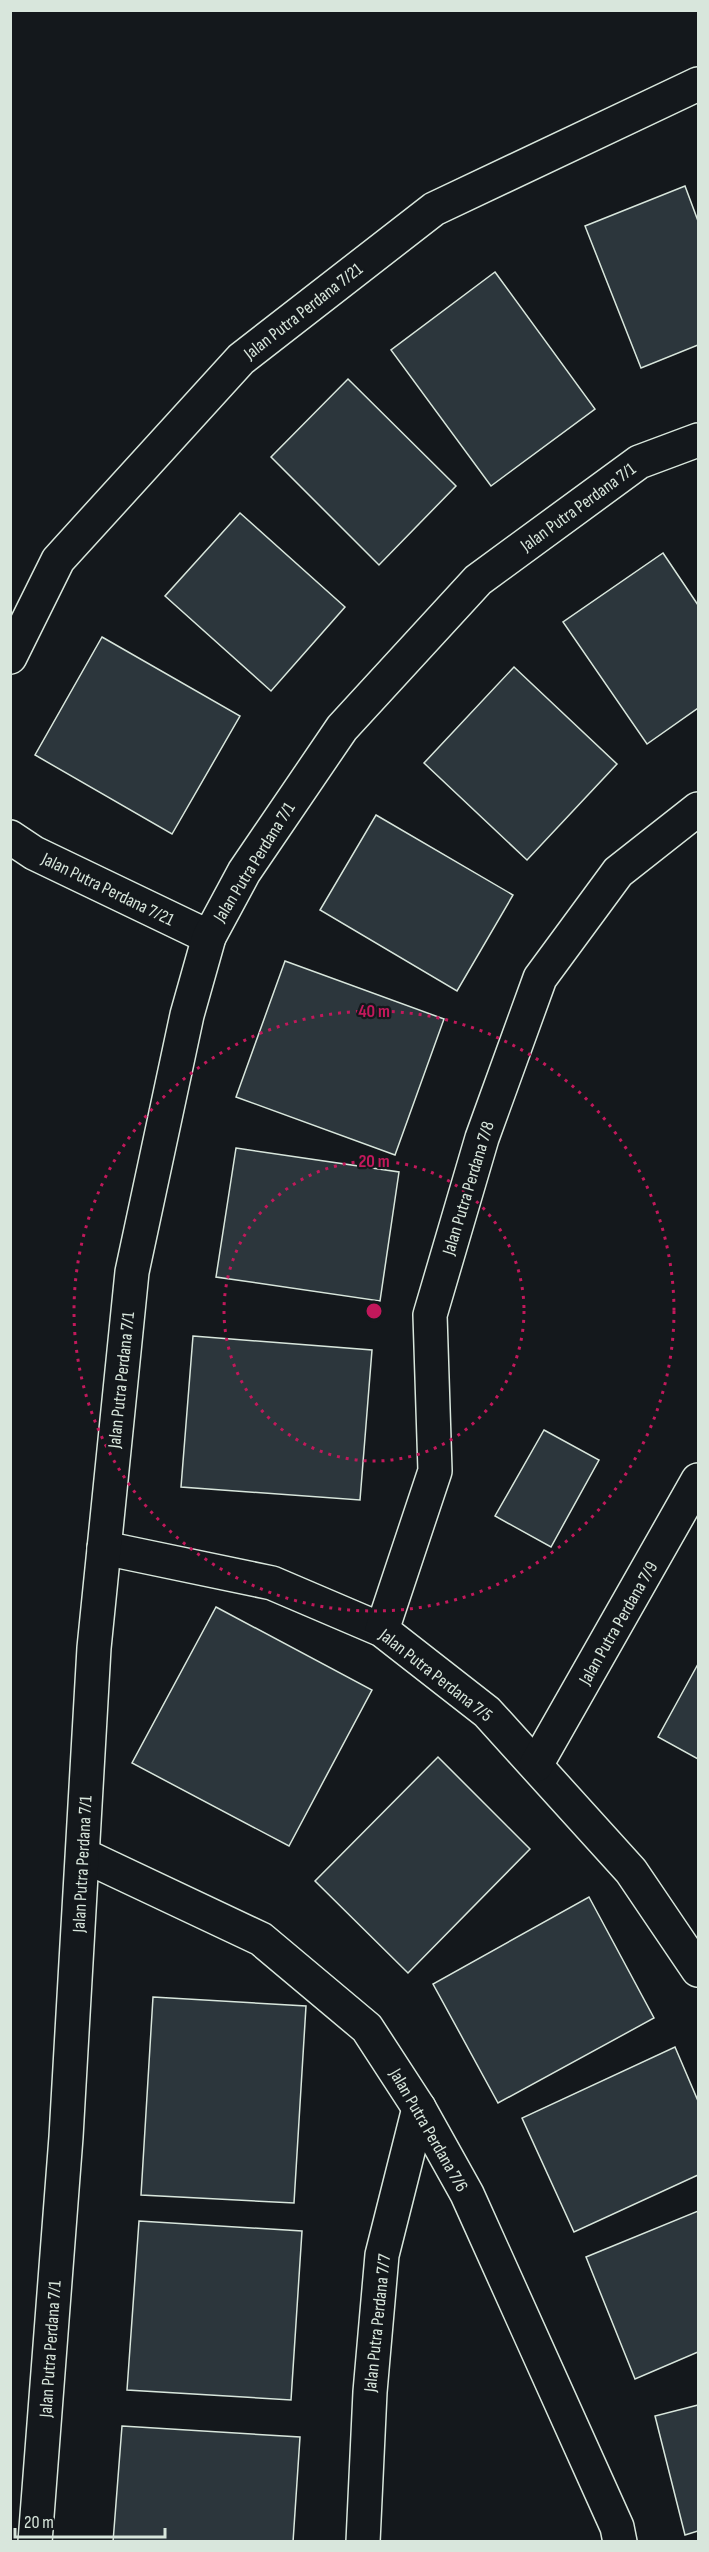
<svg xmlns="http://www.w3.org/2000/svg" width="709" height="2552" font-family="'Sofia Sans Condensed',sans-serif">
  <rect width="100%" height="100%" fill="#14181c"/>
  <g fill="#2c363c" stroke="#d8e6dc" stroke-width="1.5">
    <polygon points="685,186 698,221 698,345 641,368 585,226"/>
    <polygon points="495,272 595,409 491,486 391,350"/>
    <polygon points="348,379 456,486 379,565 271,457"/>
    <polygon points="240,513 345,607 271,691 165,596"/>
    <polygon points="663,553 698,605 698,708 647,744 563,622"/>
    <polygon points="102,637 240,716 172,834 35,755"/>
    <polygon points="514,667 617,764 527,860 424,763"/>
    <polygon points="376,815 513,895 457,991 320,910"/>
    <polygon points="285,961 444,1019 395,1155 236,1097"/>
    <polygon points="236,1148 399,1172 380,1301 216,1277"/>
    <polygon points="193,1336 372,1350 360,1500 181,1487"/>
    <polygon points="544,1430 599,1460 551,1547 495,1516"/>
    <polygon points="216,1607 372,1690 289,1846 132,1763"/>
    <polygon points="698,1664 698,1759 658,1737"/>
    <polygon points="438,1757 530,1849 408,1973 315,1881"/>
    <polygon points="589,1897 654,2018 498,2103 433,1984"/>
    <polygon points="153,1997 306,2006 294,2203 141,2195"/>
    <polygon points="675,2047 698,2101 698,2175 574,2232 522,2118"/>
    <polygon points="698,2211 698,2352 635,2379 586,2257"/>
    <polygon points="139,2221 302,2231 291,2400 127,2390"/>
    <polygon points="698,2405 698,2531 685,2535 655,2416"/>
    <polygon points="122,2426 300,2437 293,2542 113,2542"/>
  </g>
  <g fill="none" stroke-linecap="round" stroke-linejoin="round">
    <g stroke="#d8e6dc" stroke-width="36">
      <g id="street">
        <polyline points="10,657 58,560 241,359 434,209 698,84"/>
        <polyline points="10,837 34,853 209,937"/>
        <polyline points="104,1548 272,1583 382,1630 487,1712 631,1871 698,1970"/>
        <polyline points="382,1630 435,1471 430,1315 482,1138 540,978 618,872 698,809"/>
        <polyline points="536,1765 698,1480"/>
        <polyline points="83,1855 261,1939 367,2028 419,2108 467,2194 617,2527 620,2542"/>
        <polyline points="35,2542 66,2137 94,1648 132,1272 187,1015 209,937 244,872 342,728 478,580 639,462 698,440"/>
        <polyline points="363,2542 370,2392 382,2255 419,2108"/>
      </g>
    </g>
    <use href="#street" stroke="#14181c" stroke-width="33"/>
  </g>
  <g fill="none" stroke="#c2185b" stroke-width="3" stroke-dasharray="3 6">
    <circle cx="374" cy="1311" r="150"/>
    <circle cx="374" cy="1311" r="300"/>
  </g>
  <g text-anchor="middle" stroke-width="4.5" stroke-linejoin="round" paint-order="stroke">
    <g font-size="18" fill="#d8e6dc" stroke="#14181c">
      <text transform="translate(303 311) rotate(-38)" y="6">Jalan Putra Perdana 7/21</text>
      <text transform="translate(578 507) rotate(-36)" y="6">Jalan Putra Perdana 7/1</text>
      <text transform="translate(254 862) rotate(-58)" y="6">Jalan Putra Perdana 7/1</text>
      <text transform="translate(108 889) rotate(26)" y="6">Jalan Putra Perdana 7/21</text>
      <text transform="translate(468 1188) rotate(-73)" y="6">Jalan Putra Perdana 7/8</text>
      <text transform="translate(121 1380) rotate(-84)" y="6">Jalan Putra Perdana 7/1</text>
      <text transform="translate(618 1623) rotate(-60)" y="6">Jalan Putra Perdana 7/9</text>
      <text transform="translate(436 1675) rotate(38)" y="6">Jalan Putra Perdana 7/5</text>
      <text transform="translate(82 1864) rotate(-87)" y="6">Jalan Putra Perdana 7/1</text>
      <text transform="translate(429 2130) rotate(60)" y="6">Jalan Putra Perdana 7/6</text>
      <text transform="translate(377 2323) rotate(-84)" y="6">Jalan Putra Perdana 7/7</text>
      <text transform="translate(50 2349) rotate(-86)" y="6">Jalan Putra Perdana 7/1</text>
    </g>
  </g>
  <circle cx="374" cy="1311" r="9" fill="#c2185b" stroke="#14181c" stroke-width="3"/>
  <g font-size="18" text-anchor="middle" font-weight="bold" fill="#c2185b" stroke="#14181c" stroke-width="4.5" stroke-linejoin="round" paint-order="stroke">
    <text x="374" y="1017">40 m</text>
    <text x="374" y="1167">20 m</text>
  </g>
  <rect width="709" height="2552" fill="none" stroke="#d8e6dc" stroke-width="24"/>
  <path d="M15 2528v9h150v-9" fill="none" stroke="#d8e6dc" stroke-width="3"/>
  <text x="24" y="2528" font-size="18" fill="#d8e6dc" stroke="#14181c" stroke-width="4.5" paint-order="stroke">20 m</text>
</svg>
